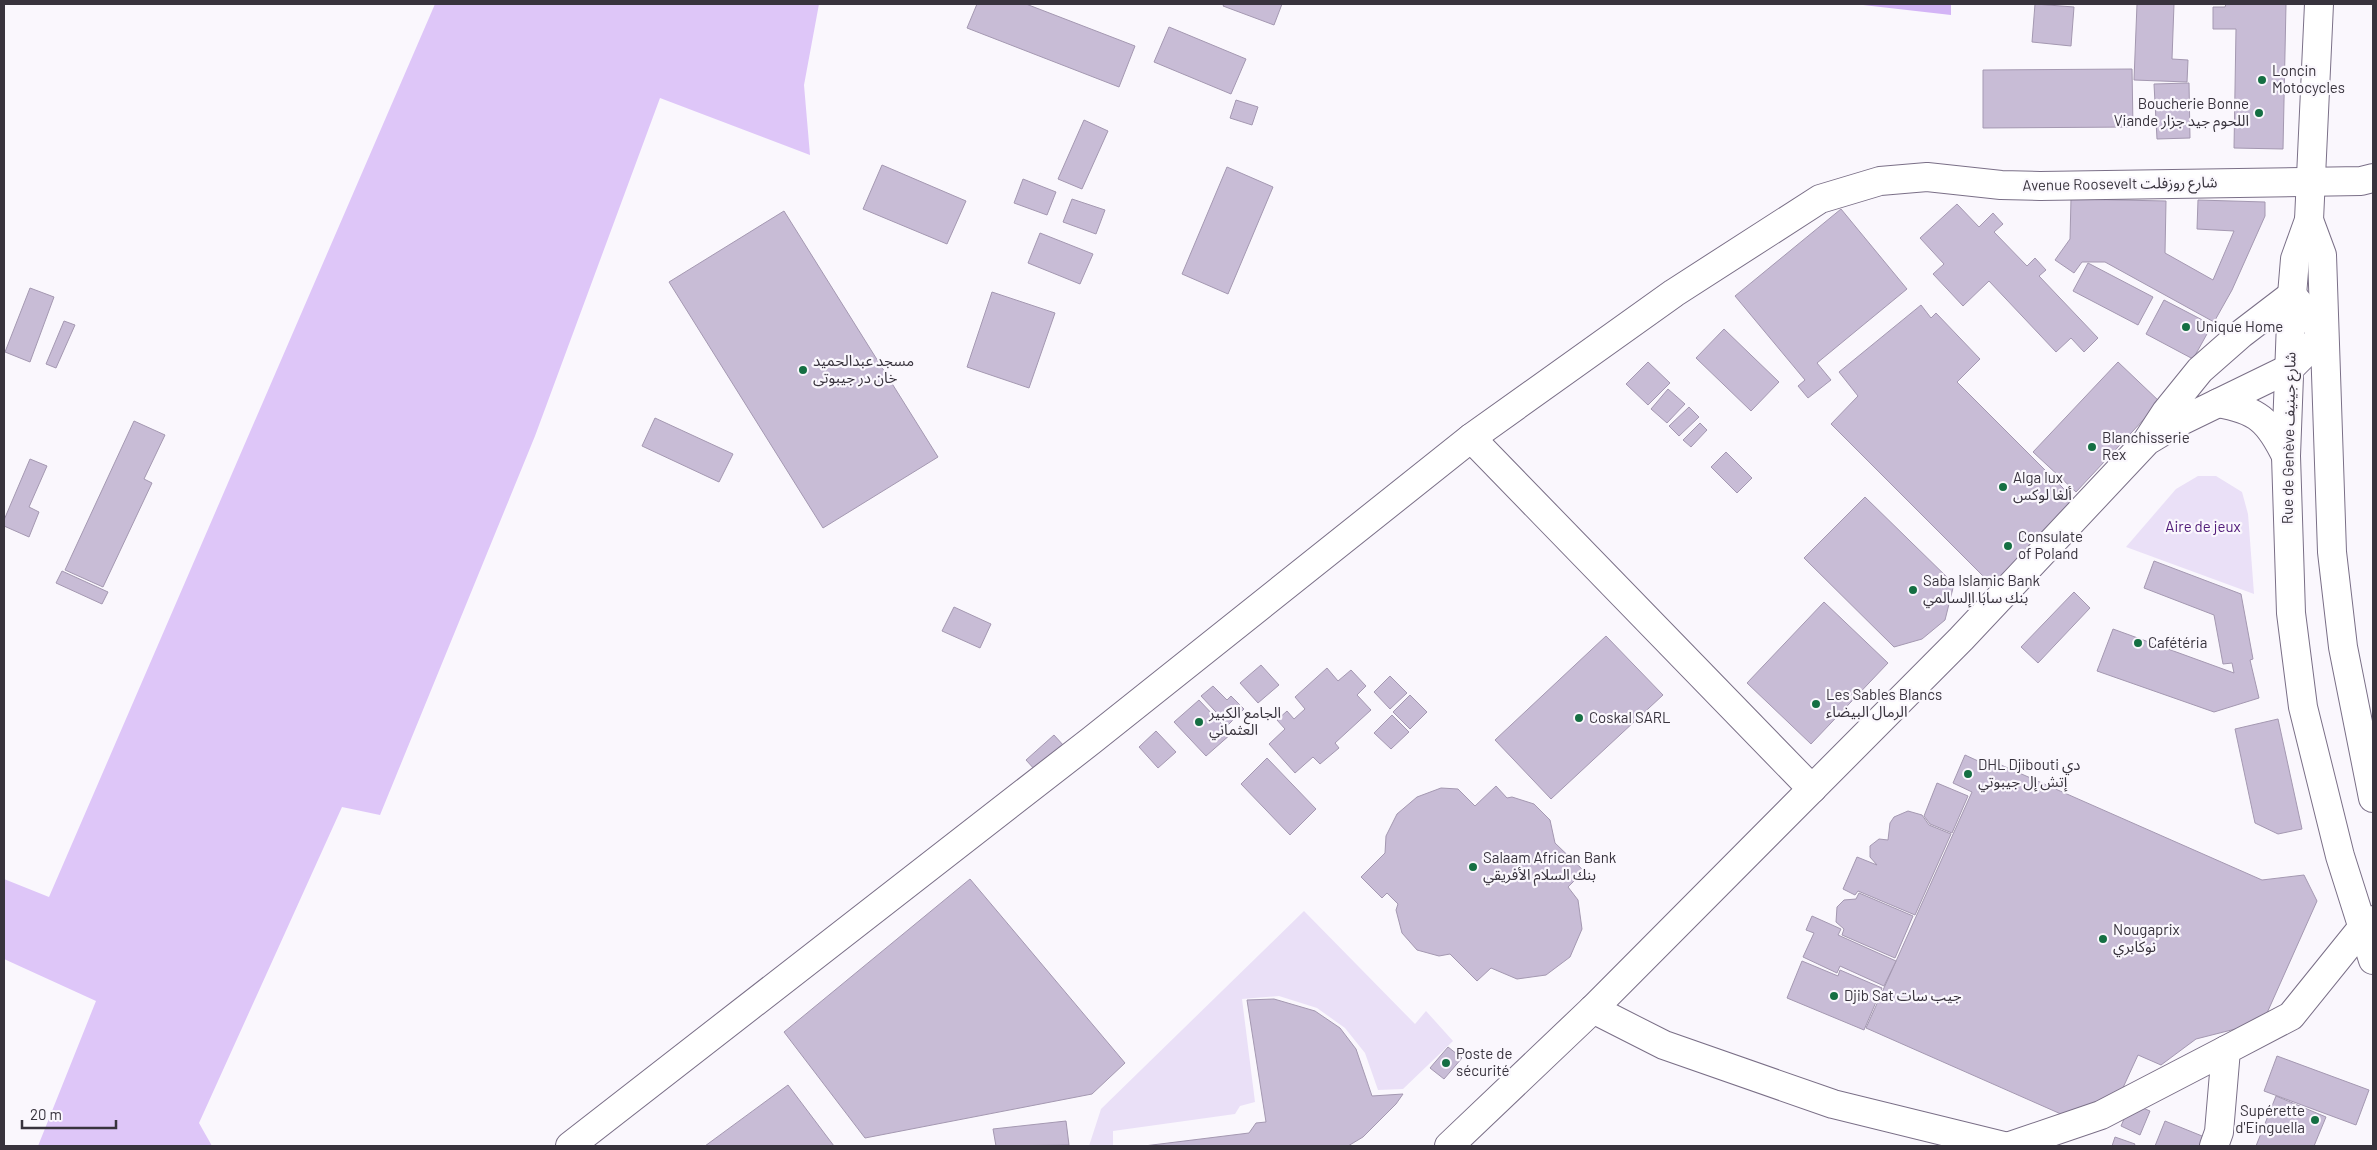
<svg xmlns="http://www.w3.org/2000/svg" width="2377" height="1150" font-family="Barlow,'Noto Sans Arabic',sans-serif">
  <rect width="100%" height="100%" fill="#faf7fd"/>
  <g fill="#eae0f7">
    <polygon points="2198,476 2216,476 2242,492 2248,514 2254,594 2126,547 2176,489"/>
    <polygon points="1304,911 1415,1024 1426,1011 1453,1041 1403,1089 1378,1090 1365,1053 1345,1028 1317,1008 1279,996 1242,999 1255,1102 1240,1106 1235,1114 1113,1131 1113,1146 1089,1146 1101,1109"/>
  </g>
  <polygon fill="#d3b4f6" points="1853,4 1951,4 1951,15 1863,5"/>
  <polygon fill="#dec6f8" points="435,4 819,4 804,85 810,155 660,98 535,436 380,815 342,807 199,1123 212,1146 38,1146 96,1001 4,959 4,879 49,897"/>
  <g fill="#c8bcd6" stroke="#a498b1">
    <polygon points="977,4 1026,4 1135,46 1119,87 967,28"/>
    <polygon points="1224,4 1282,4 1274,25 1223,6"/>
    <polygon points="2035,4 2074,7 2071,46 2032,42"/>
    <polygon points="2137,4 2174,4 2172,59 2188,60 2187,82 2134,80"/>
    <polygon points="2226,4 2286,4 2283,149 2234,148 2236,29 2213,29 2213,7 2225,7"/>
    <polygon points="1169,27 1246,59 1231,94 1154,62"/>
    <polygon points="2132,69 2133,127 1983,128 1983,70"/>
    <polygon points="2189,83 2190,138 2157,139 2154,84"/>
    <polygon points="1236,100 1258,107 1252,125 1230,118"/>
    <polygon points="1084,120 1108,131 1082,189 1058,179"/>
    <polygon points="882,165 966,201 947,244 863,209"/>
    <polygon points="1227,167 1273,187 1228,294 1182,274"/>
    <polygon points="1023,179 1056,192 1047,215 1014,203"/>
    <polygon points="1072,199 1105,210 1096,234 1063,222"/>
    <polygon points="2071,199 2166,201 2165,253 2213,280 2234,231 2197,229 2198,200 2265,202 2265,216 2232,290 2214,322 2105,262 2082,262 2074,273 2055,260 2070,239"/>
    <polygon points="1957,204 1979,227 1993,213 2003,224 1994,232 2027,266 2035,258 2046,270 2039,276 2098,338 2084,352 2071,338 2056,352 1989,281 1963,306 1933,274 1944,264 1920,238"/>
    <polygon points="1841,209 1907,289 1817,363 1831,380 1808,398 1798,386 1805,380 1735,296"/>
    <polygon points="784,211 938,457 823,528 669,282"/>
    <polygon points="1040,233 1093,254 1080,284 1028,263"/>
    <polygon points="2088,263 2153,297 2138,325 2073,291"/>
    <polygon points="30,288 54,297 30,362 5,352"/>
    <polygon points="992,292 1055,313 1029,388 967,367"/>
    <polygon points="2164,300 2212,325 2193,359 2146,334"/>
    <polygon points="1921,305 1931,318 1936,313 1980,359 1957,382 2082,507 1999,592 1831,424 1858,396 1839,372"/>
    <polygon points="64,321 75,325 56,368 46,364"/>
    <polygon points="1724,329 1779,382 1751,411 1696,358"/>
    <polygon points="1648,362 1670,383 1648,405 1626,384"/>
    <polygon points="2118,362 2160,402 2076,492 2033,452"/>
    <polygon points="1668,389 1685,404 1667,423 1651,409"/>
    <polygon points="1689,407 1699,417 1679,436 1669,426"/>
    <polygon points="655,418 733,454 719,482 642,446"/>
    <polygon points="134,421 165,435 144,479 152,483 103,587 65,570"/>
    <polygon points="1700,423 1707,430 1691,447 1683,440"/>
    <polygon points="1726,452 1752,478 1737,493 1711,467"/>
    <polygon points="30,459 47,466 29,507 39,512 29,537 4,526 4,520"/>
    <polygon points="1865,497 1954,584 1945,620 1922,639 1894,647 1804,558"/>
    <polygon points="2154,561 2241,594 2253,659 2250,660 2259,698 2214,712 2097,671 2113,629 2234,673 2232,663 2223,664 2214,615 2144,588"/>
    <polygon points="62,571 108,592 102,604 56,583"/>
    <polygon points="2074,592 2090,608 2038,663 2021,647"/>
    <polygon points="1824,602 1888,663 1811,744 1747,683"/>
    <polygon points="954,607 991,624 980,648 942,631"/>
    <polygon points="1606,636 1663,695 1551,799 1495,740"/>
    <polygon points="1261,665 1279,685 1258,703 1240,683"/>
    <polygon points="1327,668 1338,681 1351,670 1366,686 1357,695 1371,710 1335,743 1339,748 1320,764 1313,757 1295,773 1269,744 1285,729 1277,720 1287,711 1294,719 1305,709 1295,697"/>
    <polygon points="1390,676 1407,693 1390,709 1374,692"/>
    <polygon points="1213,686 1227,700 1231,696 1244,709 1228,725 1201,696"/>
    <polygon points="1410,695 1427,712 1410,729 1393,712"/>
    <polygon points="1199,700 1231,734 1206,756 1174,722"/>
    <polygon points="1392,715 1409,732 1391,749 1374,733"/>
    <polygon points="2278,719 2302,829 2278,834 2255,823 2235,729"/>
    <polygon points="1156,731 1176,752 1158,768 1139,747"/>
    <polygon points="1054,735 1064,746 1036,771 1026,760"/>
    <polygon points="1965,755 1989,766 1992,761 2262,880 2304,875 2317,901 2263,1022 2196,1039 2161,1065 2138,1055 2121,1092 2070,1118 1866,1028 1972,792 1953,783"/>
    <polygon points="1267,758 1316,809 1290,835 1241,784"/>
    <polygon points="1937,783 1968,796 1952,833 1930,824 1924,816"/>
    <polygon points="1496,786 1507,798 1512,797 1534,804 1550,820 1555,843 1584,871 1568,887 1578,900 1582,929 1570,957 1546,975 1517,979 1491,968 1477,981 1450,954 1439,956 1417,950 1402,933 1396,910 1398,904 1387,893 1382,898 1361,877 1385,853 1386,836 1397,814 1417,797 1441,788 1458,789 1475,806"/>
    <polygon points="1908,811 1922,815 1929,825 1951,834 1915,915 1858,891 1855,895 1843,889 1857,857 1877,865 1870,857 1870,846 1879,839 1888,840 1890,823 1894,817"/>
    <polygon points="970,879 1125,1063 1092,1094 865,1138 784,1032"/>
    <polygon points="1859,893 1913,916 1895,958 1842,935 1844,929 1836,922 1837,907 1844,900 1856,899"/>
    <polygon points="1812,916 1841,929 1838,935 1896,961 1884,986 1840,966 1837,973 1803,957 1814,933 1806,930"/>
    <polygon points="1802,961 1838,976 1840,970 1882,988 1864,1030 1787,998"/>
    <polygon points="1274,999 1315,1011 1340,1028 1356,1049 1372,1096 1403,1094 1396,1104 1363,1137 1348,1146 1144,1146 1249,1133 1256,1123 1266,1122 1247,1000"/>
    <polygon points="1448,1047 1462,1058 1444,1079 1430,1068"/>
    <polygon points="2277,1056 2369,1090 2356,1125 2264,1091"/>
    <polygon points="788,1085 834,1146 705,1146"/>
    <polygon points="2276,1096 2326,1117 2314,1146 2256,1146"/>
    <polygon points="2131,1103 2150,1111 2140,1135 2121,1126"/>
    <polygon points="1066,1121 1069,1145 996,1146 993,1129"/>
    <polygon points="2165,1121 2207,1138 2203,1146 2155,1146"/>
    <polygon points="2115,1137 2135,1144 2134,1146 2112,1146"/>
  </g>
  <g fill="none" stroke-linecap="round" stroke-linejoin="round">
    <g stroke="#7a6f87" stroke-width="30">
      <g id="minor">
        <polyline points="1471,438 1812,789"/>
        <polyline points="1593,1009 1664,1045 1833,1104 2004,1146"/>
        <polyline points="570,1146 1092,740 1471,438 1674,293 1820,199 1880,181 1927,177 2001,185 2040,186 2361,181 2373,178"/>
        <polyline points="1449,1146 1593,1009 1961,639 2147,441 2166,412 2200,370 2241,334 2292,295 2324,334 2290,368 2177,423 2147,441"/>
        <polyline points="2010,1146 2101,1115 2226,1050"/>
        <polyline points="2214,1146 2219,1132 2226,1050 2291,1016 2362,928 2373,920"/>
      </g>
    </g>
    <g stroke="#7a6f87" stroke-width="30">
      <g id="major">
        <polyline points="2319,4 2309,220 2295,259 2292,295 2286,456 2291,613 2303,707 2340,856 2373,960"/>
        <polyline points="2309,220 2322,255 2332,552 2343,647 2373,798"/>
        <path d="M 2218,403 C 2258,410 2269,421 2286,456"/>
      </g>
    </g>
    <use href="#minor" stroke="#fff" stroke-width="28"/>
    <use href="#major" stroke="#fff" stroke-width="28"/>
  </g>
  <g fill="#156f43" stroke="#faf7fd" stroke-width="2">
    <circle cx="2262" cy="80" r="5"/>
    <circle cx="2259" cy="113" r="5"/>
    <circle cx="2186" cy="327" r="5"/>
    <circle cx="803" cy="370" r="5"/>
    <circle cx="2092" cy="447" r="5"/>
    <circle cx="2003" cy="487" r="5"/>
    <circle cx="2008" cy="546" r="5"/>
    <circle cx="1913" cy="590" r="5"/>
    <circle cx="2138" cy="643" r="5"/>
    <circle cx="1816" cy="704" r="5"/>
    <circle cx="1579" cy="718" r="5"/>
    <circle cx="1199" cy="722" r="5"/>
    <circle cx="1968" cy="774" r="5"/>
    <circle cx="1473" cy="867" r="5"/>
    <circle cx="2103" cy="939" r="5"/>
    <circle cx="1834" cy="996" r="5"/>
    <circle cx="1446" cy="1063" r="5"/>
    <circle cx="2315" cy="1120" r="5"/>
  </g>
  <g text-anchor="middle" stroke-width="4.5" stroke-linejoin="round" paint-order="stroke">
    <g font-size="15" fill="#38333d" stroke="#faf7fd" text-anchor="start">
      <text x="2272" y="76">Loncin<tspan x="2272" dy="17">Motocycles</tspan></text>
      <text x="2249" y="109" text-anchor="end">Boucherie Bonne<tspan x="2249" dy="17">Viande اللحوم جيد جزار</tspan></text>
      <text x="2196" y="332">Unique Home</text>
      <text x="813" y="366">مسجد عبدالحمید<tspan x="813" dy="17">خان در جیبوتی</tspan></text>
      <text x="2102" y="443">Blanchisserie<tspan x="2102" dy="17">Rex</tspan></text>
      <text x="2013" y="483">Alga lux<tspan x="2013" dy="17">ألغا لوكس</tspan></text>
      <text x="2018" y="542">Consulate<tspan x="2018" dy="17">of Poland</tspan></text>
      <text x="1923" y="586">Saba Islamic Bank<tspan x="1923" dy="17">بنك سابا اإلسالمي</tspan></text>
      <text x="2148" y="648">Cafétéria</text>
      <text x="1826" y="700">Les Sables Blancs<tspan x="1826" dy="17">الرمال البيضاء</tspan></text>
      <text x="1209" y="718">الجامع الكبير<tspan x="1209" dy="17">العثماني</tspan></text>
      <text x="1589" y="723">Coskal SARL</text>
      <text x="1978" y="770">DHL Djibouti دي<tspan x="1978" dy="17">إتش إل جيبوتي</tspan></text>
      <text x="1483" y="863">Salaam African Bank<tspan x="1483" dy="17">بنك السلام الأفريقي</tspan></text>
      <text x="2113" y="935">Nougaprix<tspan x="2113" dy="17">نوكابري</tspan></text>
      <text x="1844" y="1001">Djib Sat جيب سات</text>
      <text x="1456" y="1059">Poste de<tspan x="1456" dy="17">sécurité</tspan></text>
      <text x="2305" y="1116" text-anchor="end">Supérette<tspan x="2305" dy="17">d'Einguella</tspan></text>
    </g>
    <g font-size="15" fill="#38333d" stroke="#faf7fd">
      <text transform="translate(2120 184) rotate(-1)" y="5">Avenue Roosevelt شارع روزفلت</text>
      <text transform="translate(2289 438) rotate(-89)" y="5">Rue de Genève شارع جينيف</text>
    </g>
    <g font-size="15" fill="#501a78" stroke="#faf7fd">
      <text x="2203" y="532">Aire de jeux</text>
    </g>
  </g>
  <rect width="2377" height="1150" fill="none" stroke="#38333d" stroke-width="10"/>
  <path d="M22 1120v8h94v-8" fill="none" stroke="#38333d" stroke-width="2.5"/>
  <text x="30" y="1120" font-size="15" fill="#38333d" stroke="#faf7fd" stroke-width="4" paint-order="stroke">20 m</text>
</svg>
